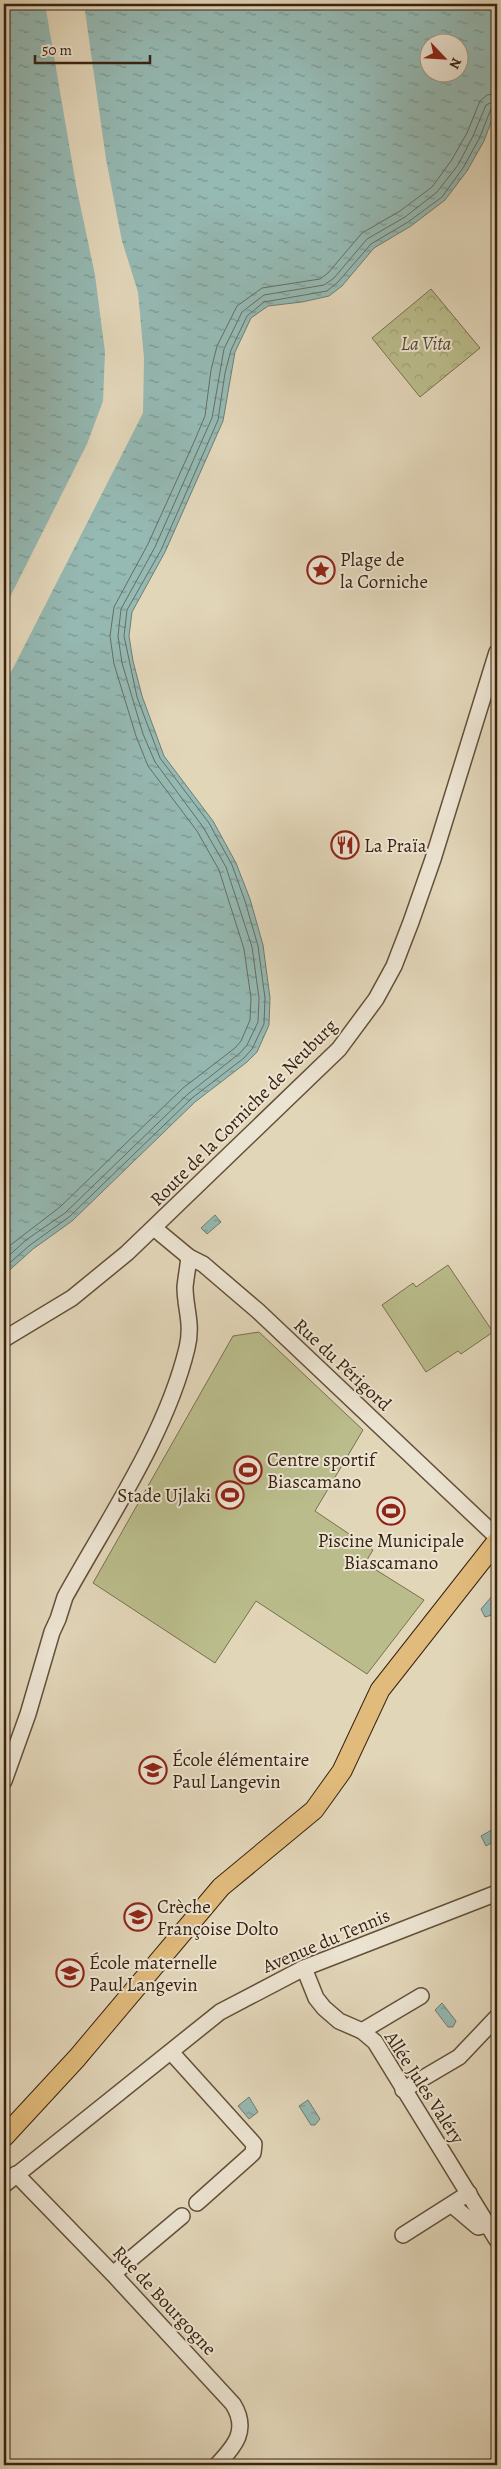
<svg xmlns="http://www.w3.org/2000/svg" width="501" height="2469" font-family="Alegreya,serif">
  <defs>
    <pattern id="park-crowns" width="20" height="18" patternUnits="userSpaceOnUse" patternTransform="scale(1.25)"><rect width="20" height="18" fill="#babc8b"/><path d="M2 6a3 3 0 1 1 6 0M12 15a3 3 0 1 1 6 0" fill="none" stroke="#a1a177"/></pattern>
    <pattern id="water-ripples" width="26" height="14" patternUnits="userSpaceOnUse" patternTransform="scale(1.25)"><rect width="26" height="14" fill="#95b9b3"/><path d="M2 4q2-2 4 0t4 0M15 11q2-2 4 0t4 0" fill="none" stroke="#7b9690"/></pattern>
  </defs>
  <rect width="100%" height="100%" fill="#e2d6b9"/>
  <filter id="stains"><feTurbulence type="fractalNoise" baseFrequency=".004" numOctaves="4"/><feColorMatrix values="0 0 0 0 .2 0 0 0 0 .09 0 0 0 0 .02 0 0 0 .5 -.17"/></filter>
  <radialGradient id="worn" r=".72"><stop offset=".6" stop-color="#630" stop-opacity="0"/><stop offset="1" stop-color="#630" stop-opacity=".3"/></radialGradient>
  <g fill="#babc8b" stroke="#7a704e">
    <polygon points="448,1265 493,1332 461,1354 458,1351 426,1372 382,1305 413,1283 416,1287"/>
    <polygon points="259,1332 363,1430 315,1511 373,1550 365,1563 424,1600 367,1674 256,1601 215,1663 93,1583 233,1336"/>
  </g>
  <polygon fill="url(#park-crowns)" stroke="#7a704e" points="431,289 480,348 420,397 372,338"/>
  <g fill="url(#water-ripples)" stroke="#707d72" fill-rule="evenodd">
    <path d="M 4,4 L 497,4 L 497,106 L 484,141 L 467,171 L 445,200 L 411,226 L 374,248 L 342,286 L 329,296 L 302,302 L 268,306 L 251,318 L 235,352 L 223,421 L 165,552 L 132,612 L 129,636 L 133,661 L 142,696 L 164,756 L 213,821 L 236,863 L 250,899 L 263,945 L 270,998 L 269,1025 L 257,1052 L 247,1062 L 195,1102 L 72,1221 L 33,1249 L 4,1275 ZM 428,42 L 458,42 L 458,72 L 428,72 Z"/>
    <polygon points="215,1215 221,1222 207,1234 201,1228"/>
    <polygon points="493,1595 497,1595 497,1605 492,1615 485,1617 481,1609"/>
    <polygon points="497,1827 497,1840 486,1846 481,1836"/>
    <polygon points="442,2003 456,2021 453,2027 448,2027 435,2010"/>
    <polygon points="249,2097 258,2112 249,2119 238,2106"/>
    <polygon points="308,2100 320,2119 315,2125 311,2125 299,2106"/>
  </g>
  <polygon fill="#e2d6b9" points="45,4 84,4 106,159 122,241 138,292 144,358 143,413 4,686 4,609 87,444 103,401 105,352 95,275 76,185"/>
  <g fill="none" stroke-linecap="round" stroke-linejoin="round">
    <g stroke="#676e62" stroke-width="1">
      <polyline points="4,1250 60,1207 183,1088 235,1048 241,1041 250,1020 251,998 244,949 219,870 197,831 148,766 136,736 114,664 110,636 114,607 148,544 194,442 205,416 211,370 217,346 237,306 262,288 320,279 328,273 362,233 400,211 432,187 451,161 467,133 480,101 487,95 497,93"/>
      <polyline points="4,1260 26,1240 65,1213 188,1094 240,1053 247,1045 258,1022 259,998 252,947 226,867 203,827 155,762 143,734 122,663 118,636 121,609 155,547 212,418 224,349 242,312 264,295 324,285 334,278 367,239 405,217 437,192 458,165 473,136 486,105 497,100"/>
      <polyline points="4,1268 30,1245 69,1217 192,1098 244,1058 252,1049 264,1024 265,998 258,946 245,901 232,865 209,823 160,758 137,697 124,636 127,610 161,550 218,420 225,373 231,350 247,316 264,302 327,291 338,282 371,244 408,222 442,197 463,168 479,139 491,109 497,106"/>
    </g>
    <g stroke="#63503a" stroke-width="18">
      <g id="minor">
        <polyline points="154,1228 189,1257 203,1264 258,1311 497,1537"/>
        <polyline points="4,1339 72,1298 127,1253 339,1049 376,999 394,966 411,922 433,859 497,652"/>
        <path d="M 4,1781 L 28,1714 L 52,1632 L 58,1619 L 65,1597 C 108,1519 166,1435 187,1348 C 193,1323 185,1309 185,1287 C 186,1277 188,1267 189,1257"/>
        <polyline points="304,1968 316,1998 324,2008 339,2021 362,2031 375,2042 497,2240"/>
        <polyline points="362,2031 421,1996"/>
        <polyline points="171,2052 254,2144 253,2153 197,2203"/>
        <polyline points="403,2090 459,2057 497,2017"/>
        <path d="M 16,2174 L 113,2274 L 233,2404 C 249,2430 235,2446 217,2465"/>
        <polyline points="4,2185 220,2012 304,1968 497,1893"/>
        <polyline points="452,2205 478,2227 488,2225"/>
        <polyline points="403,2235 469,2193"/>
        <polyline points="113,2274 182,2216"/>
      </g>
    </g>
    <g stroke="#392310" stroke-width="21">
      <polyline id="major" points="4,2137 77,2058 221,1887 314,1810 342,1771 380,1690 497,1541"/>
    </g>
    <use href="#minor" stroke="#ece4d2" stroke-width="15"/>
    <use href="#major" stroke="#e1bb7c" stroke-width="19"/>
  </g>
  <defs>
    <g id="sight-ring" transform="scale(1.4375)"><circle r="9.5" fill="#ece4d2" stroke="#8f2418" stroke-width="1.5"/><path d="M0-6L1.8-2.2L6-1.7L2.9 1.2L3.7 5.4L0 3.3L-3.7 5.4L-2.9 1.2L-6-1.7L-1.8-2.2Z" fill="#8f2418"/></g>
    <g id="restaurant-ring" transform="scale(1.4375)"><circle r="9.5" fill="#ece4d2" stroke="#8f2418" stroke-width="1.5"/><path d="M-5-6h1v4h1v-4h1v4h1v-4h1v5L-1.5 .5V6h-2V.5L-5-1ZM5-6V6H3V1.5H1.5Q1.5-4 5-6Z" fill="#8f2418"/></g>
    <g id="stadium-ring" transform="scale(1.4375)"><circle r="9.5" fill="#ece4d2" stroke="#8f2418" stroke-width="1.5"/><path d="M0-5a6.5 5 0 1 0 0 10a6.5 5 0 1 0 0-10ZM-3.5-1.8h7v3.6h-7Z" fill="#8f2418"/></g>
    <g id="school-ring" transform="scale(1.4375)"><circle r="9.5" fill="#ece4d2" stroke="#8f2418" stroke-width="1.5"/><path d="M0-5L7-2L0 1L-7-2ZM-4 1L0 2.5L4 1V4Q0 6-4 4Z" fill="#8f2418"/></g>
  </defs>
  <g fill-rule="evenodd">
    <use href="#sight-ring" x="321" y="570"/>
    <use href="#restaurant-ring" x="345" y="845"/>
    <use href="#stadium-ring" x="248" y="1470"/>
    <use href="#stadium-ring" x="230" y="1495"/>
    <use href="#stadium-ring" x="391" y="1511"/>
    <use href="#school-ring" x="153" y="1770"/>
    <use href="#school-ring" x="138" y="1917"/>
    <use href="#school-ring" x="70" y="1973"/>
  </g>
  <g text-anchor="middle" stroke-width="4" stroke-linejoin="round" paint-order="stroke">
    <g font-size="19" font-style="italic" fill="#59492f" stroke="#ece4d2">
      <text x="426" y="350">La Vita</text>
    </g>
    <g font-size="19" fill="#392310" stroke="#ece4d2" text-anchor="start">
      <text x="340" y="566">Plage de<tspan x="340" dy="22">la Corniche</tspan></text>
      <text x="364" y="852">La Praïa</text>
      <text x="267" y="1466">Centre sportif<tspan x="267" dy="22">Biascamano</tspan></text>
      <text x="211" y="1502" text-anchor="end">Stade Ujlaki</text>
      <text x="391" y="1547" text-anchor="middle">Piscine Municipale<tspan x="391" dy="22">Biascamano</tspan></text>
      <text x="172" y="1766">École élémentaire<tspan x="172" dy="22">Paul Langevin</tspan></text>
      <text x="157" y="1913">Crèche<tspan x="157" dy="22">Françoise Dolto</tspan></text>
      <text x="89" y="1969">École maternelle<tspan x="89" dy="22">Paul Langevin</tspan></text>
    </g>
    <g font-size="19" fill="#392310" stroke="#ece4d2">
      <text transform="translate(243 1112) rotate(-45)" y="7">Route de la Corniche de Neuburg</text>
      <text transform="translate(343 1364) rotate(43)" y="7">Rue du Périgord</text>
      <text transform="translate(326 1940) rotate(-23)" y="7">Avenue du Tennis</text>
      <text transform="translate(425 2087) rotate(57)" y="7">Allée Jules Valéry</text>
      <text transform="translate(165 2300) rotate(47)" y="7">Rue de Bourgogne</text>
    </g>
  </g>
  <rect width="501" height="2469" fill="none" stroke="#e2d6b9" stroke-width="20"/>
  <rect x="5" y="5" width="491" height="2459" fill="none" stroke="#392310" stroke-width="2.5"/>
  <rect x="10" y="10" width="481" height="2449" fill="none" stroke="#392310"/>
  <g transform="translate(444 58) rotate(115)"><circle r="24" fill="#ece4d2" stroke="#a49784"/>
  <path d="M0-4L9 19L0 12L-9 19Z" fill="#8f2418"/>
  <text y="-8" font-size="14" font-weight="bold" text-anchor="middle" fill="#392310">N</text>
  </g>
  <path d="M35 55v8h115v-8" fill="none" stroke="#392310" stroke-width="2.5"/>
  <text x="42" y="55" font-size="15" fill="#392310" stroke="#ece4d2" stroke-width="4" paint-order="stroke">50 m</text>
  <rect width="100%" height="100%" filter="url(#stains)"/>
  <rect width="100%" height="100%" fill="url(#worn)"/>
</svg>
